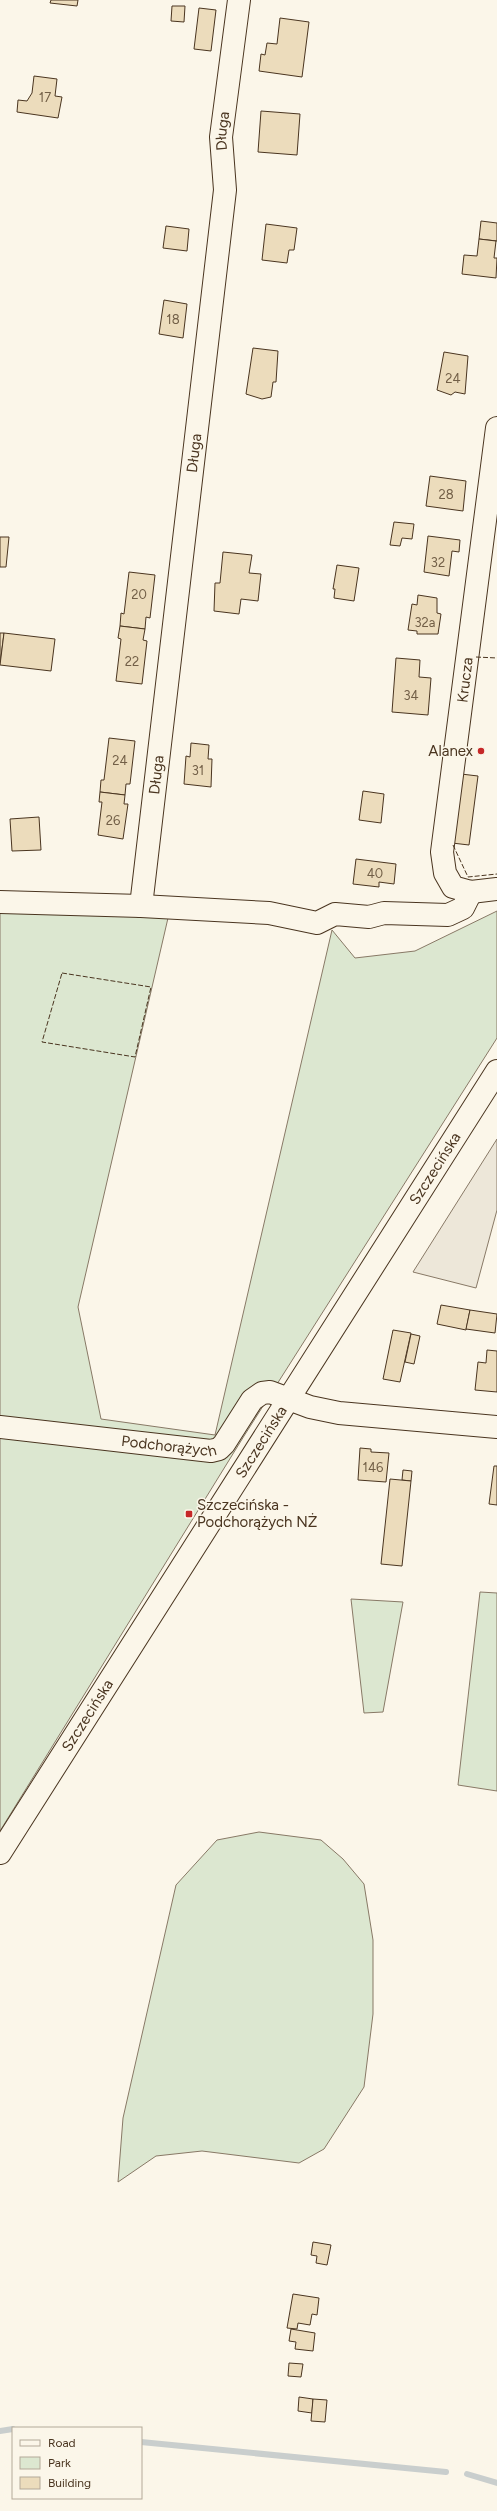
<svg xmlns="http://www.w3.org/2000/svg" width="497" height="2511" font-family="Figtree,sans-serif">
  <rect width="100%" height="100%" fill="#fbf6e9"/>
  <g fill="#dce7d0" stroke="#887966">
    <polygon points="0,910 74,911 168,918 78,1307 101,1419 215,1435 332,930 355,958 415,951 497,911 497,1038 244,1436 0,1831"/>
    <polygon points="480,1592 497,1593 497,1791 458,1785"/>
    <polygon points="351,1599 403,1602 383,1712 364,1713"/>
    <polygon points="259,1832 321,1840 343,1859 364,1884 373,1940 373,2014 364,2087 324,2149 299,2163 202,2151 156,2156 118,2182 123,2118 176,1885 217,1840"/>
  </g>
  <polygon fill="#ede7d9" stroke="#887966" points="497,1139 497,1210 476,1288 413,1272"/>
  <g fill="none" stroke-linecap="round" stroke-linejoin="round">
    <g stroke="#c9cecd" stroke-width="6">
      <polyline points="0,2431 13,2429"/>
      <polyline points="141,2442 446,2472"/>
      <polyline points="467,2474 497,2483"/>
    </g>
  </g>
  <g fill="#ecdcbc" stroke="#4a3520">
    <polygon points="51,0 78,0 77,6 50,3"/>
    <polygon points="172,6 185,6 184,22 171,21"/>
    <polygon points="199,8 216,10 211,51 194,49"/>
    <polygon points="280,18 309,22 302,77 259,71 261,54 265,55 267,43 277,44"/>
    <polygon points="34,76 57,79 55,96 62,97 58,118 17,112 18,100 27,101 32,93"/>
    <polygon points="261,111 300,114 297,155 258,152"/>
    <polygon points="481,221 497,223 497,241 479,239"/>
    <polygon points="266,224 297,228 294,250 289,250 287,263 262,260"/>
    <polygon points="166,226 189,229 187,251 163,248"/>
    <polygon points="479,239 496,241 494,258 497,258 496,278 462,274 464,255 477,256"/>
    <polygon points="164,300 187,304 183,338 159,334"/>
    <polygon points="253,348 278,351 276,382 273,382 271,397 262,399 246,394"/>
    <polygon points="444,352 468,356 465,394 455,392 451,395 437,390"/>
    <polygon points="430,476 466,481 463,511 426,506"/>
    <polygon points="394,522 414,524 412,539 402,538 400,546 390,545"/>
    <polygon points="428,536 460,540 459,552 452,551 449,576 424,572"/>
    <polygon points="0,537 9,537 6,567 0,567"/>
    <polygon points="223,552 252,555 249,573 261,574 258,601 241,599 239,614 214,611 215,583 220,583"/>
    <polygon points="337,565 359,568 354,601 334,598 335,589 333,589"/>
    <polygon points="129,572 155,575 150,618 146,617 145,629 120,626 121,613 124,614"/>
    <polygon points="418,595 437,598 437,613 441,614 438,634 417,634 417,631 408,630 412,604 417,605"/>
    <polygon points="120,626 145,629 143,640 147,641 142,684 116,681 121,639 118,638"/>
    <polygon points="0,633 4,633 0,665"/>
    <polygon points="4,633 55,639 51,671 0,665"/>
    <polygon points="396,658 420,660 419,677 431,678 428,715 392,712"/>
    <polygon points="109,738 135,741 130,784 126,784 125,795 100,792 101,780 104,780"/>
    <polygon points="191,743 209,745 208,759 212,759 211,787 184,784 186,756 190,757"/>
    <polygon points="461,774 478,776 469,845 452,843"/>
    <polygon points="363,791 384,794 381,823 359,820"/>
    <polygon points="100,792 125,795 124,804 128,804 123,839 98,835 102,802 99,802"/>
    <polygon points="39,817 41,850 12,851 10,819"/>
    <polygon points="356,859 396,864 394,884 379,882 379,887 353,884"/>
    <polygon points="441,1305 470,1310 466,1330 437,1324"/>
    <polygon points="470,1310 497,1314 495,1333 466,1329"/>
    <polygon points="393,1330 411,1333 400,1382 383,1379"/>
    <polygon points="411,1334 420,1336 414,1364 405,1362"/>
    <polygon points="487,1350 497,1351 497,1392 475,1390 478,1362 486,1363"/>
    <polygon points="360,1448 371,1449 371,1452 389,1453 386,1482 358,1480"/>
    <polygon points="494,1466 497,1466 497,1505 489,1504"/>
    <polygon points="403,1470 412,1471 411,1481 402,1480"/>
    <polygon points="390,1479 411,1481 402,1566 381,1564"/>
    <polygon points="313,2242 331,2245 327,2265 316,2263 317,2256 311,2255"/>
    <polygon points="293,2294 319,2298 317,2315 312,2314 310,2325 298,2323 297,2329 287,2328"/>
    <polygon points="291,2329 315,2333 313,2351 295,2349 296,2342 289,2341"/>
    <polygon points="289,2363 303,2364 301,2377 288,2376"/>
    <polygon points="299,2397 313,2399 312,2413 298,2411"/>
    <polygon points="313,2399 327,2400 325,2422 311,2421"/>
  </g>
  <g fill="none" stroke-linecap="round" stroke-linejoin="round">
    <g stroke="#4a3520" stroke-width="24">
      <g id="minor">
        <polyline points="497,428 442,852 445,873 453,887 471,892 497,889"/>
        <polyline points="0,902 141,906 269,913 317,923 335,914 369,917 384,913 448,915 463,908 471,892"/>
        <path id="s1" d="M 141,906 L 225,190 L 221,137 L 239,0"/>
        <path id="s2" d="M 0,1427 L 211,1451 L 219,1449 L 224,1444 L 252,1400 L 262,1393 L 270,1392 L 310,1407 L 339,1413 L 497,1427"/>
      </g>
    </g>
    <g stroke="#4a3520" stroke-width="24">
      <g id="major">
        <path id="s3" d="M 0,1853 L 497,1071"/>
      </g>
    </g>
    <use href="#minor" stroke="#fbf6e9" stroke-width="22"/>
    <use href="#major" stroke="#fbf6e9" stroke-width="22"/>
    <g stroke="#4a3520" stroke-width="1" stroke-dasharray="5 2" stroke-linecap="butt">
      <polyline points="476,657 497,658"/>
      <polyline points="453,845 468,877 497,874"/>
      <polygon points="62,973 151,987 135,1057 42,1042"/>
    </g>
  </g>
  <g fill="#c62828" stroke="#fbf6e9" stroke-width="1.5">
    <circle cx="481" cy="751" r="4"/>
    <rect x="185" y="1510" width="8" height="8" rx="2"/>
  </g>
  <g text-anchor="middle" stroke-width="3" stroke-linejoin="round" paint-order="stroke">
    <g font-size="13" fill="#725f47">
      <text x="45" y="102">17</text>
      <text x="173" y="324">18</text>
      <text x="453" y="383">24</text>
      <text x="446" y="499">28</text>
      <text x="438" y="567">32</text>
      <text x="139" y="599">20</text>
      <text x="425" y="627">32a</text>
      <text x="132" y="666">22</text>
      <text x="411" y="700">34</text>
      <text x="120" y="765">24</text>
      <text x="198" y="775">31</text>
      <text x="113" y="825">26</text>
      <text x="375" y="878">40</text>
      <text x="373" y="1472">146</text>
    </g>
    <g font-size="15" fill="#4a3520" stroke="#fbf6e9">
      <text dy="5" stroke="none"><textPath href="#s1" startOffset="780">Długa</textPath></text>
      <text dy="5" stroke="none"><textPath href="#s1" startOffset="456">Długa</textPath></text>
      <text transform="translate(465 680) rotate(-83)" y="5">Krucza</text>
      <text dy="5" stroke="none"><textPath href="#s1" startOffset="132">Długa</textPath></text>
      <text dy="5" stroke="none"><textPath href="#s3" startOffset="811">Szczecińska</textPath></text>
      <text dy="5" stroke="none"><textPath href="#s3" startOffset="487">Szczecińska</textPath></text>
      <text dy="5" stroke="none"><textPath href="#s2" startOffset="170">Podchorążych</textPath></text>
      <text dy="5" stroke="none"><textPath href="#s3" startOffset="163">Szczecińska</textPath></text>
    </g>
    <g font-size="15" fill="#4a3520" stroke="#fbf6e9" text-anchor="end">
      <text x="473" y="756">Alanex</text>
      <text x="197" y="1510" text-anchor="start">Szczecińska -<tspan x="197" dy="17">Podchorążych NŻ</tspan></text>
    </g>
  </g>
  <rect x="12" y="2427" width="130" height="72" fill="#fbf6e9" stroke="#b4a999"/>
  <rect x="20" y="2440" width="20" height="6" fill="#fbf6e9" stroke="#b4a999"/>
  <text x="48" y="2447" font-size="12" fill="#4a3520">Road</text>
  <rect x="20" y="2457" width="20" height="12" fill="#dce7d0" stroke="#b4a999"/>
  <text x="48" y="2467" font-size="12" fill="#4a3520">Park</text>
  <rect x="20" y="2477" width="20" height="12" fill="#ecdcbc" stroke="#b4a999"/>
  <text x="48" y="2487" font-size="12" fill="#4a3520">Building</text>
</svg>
